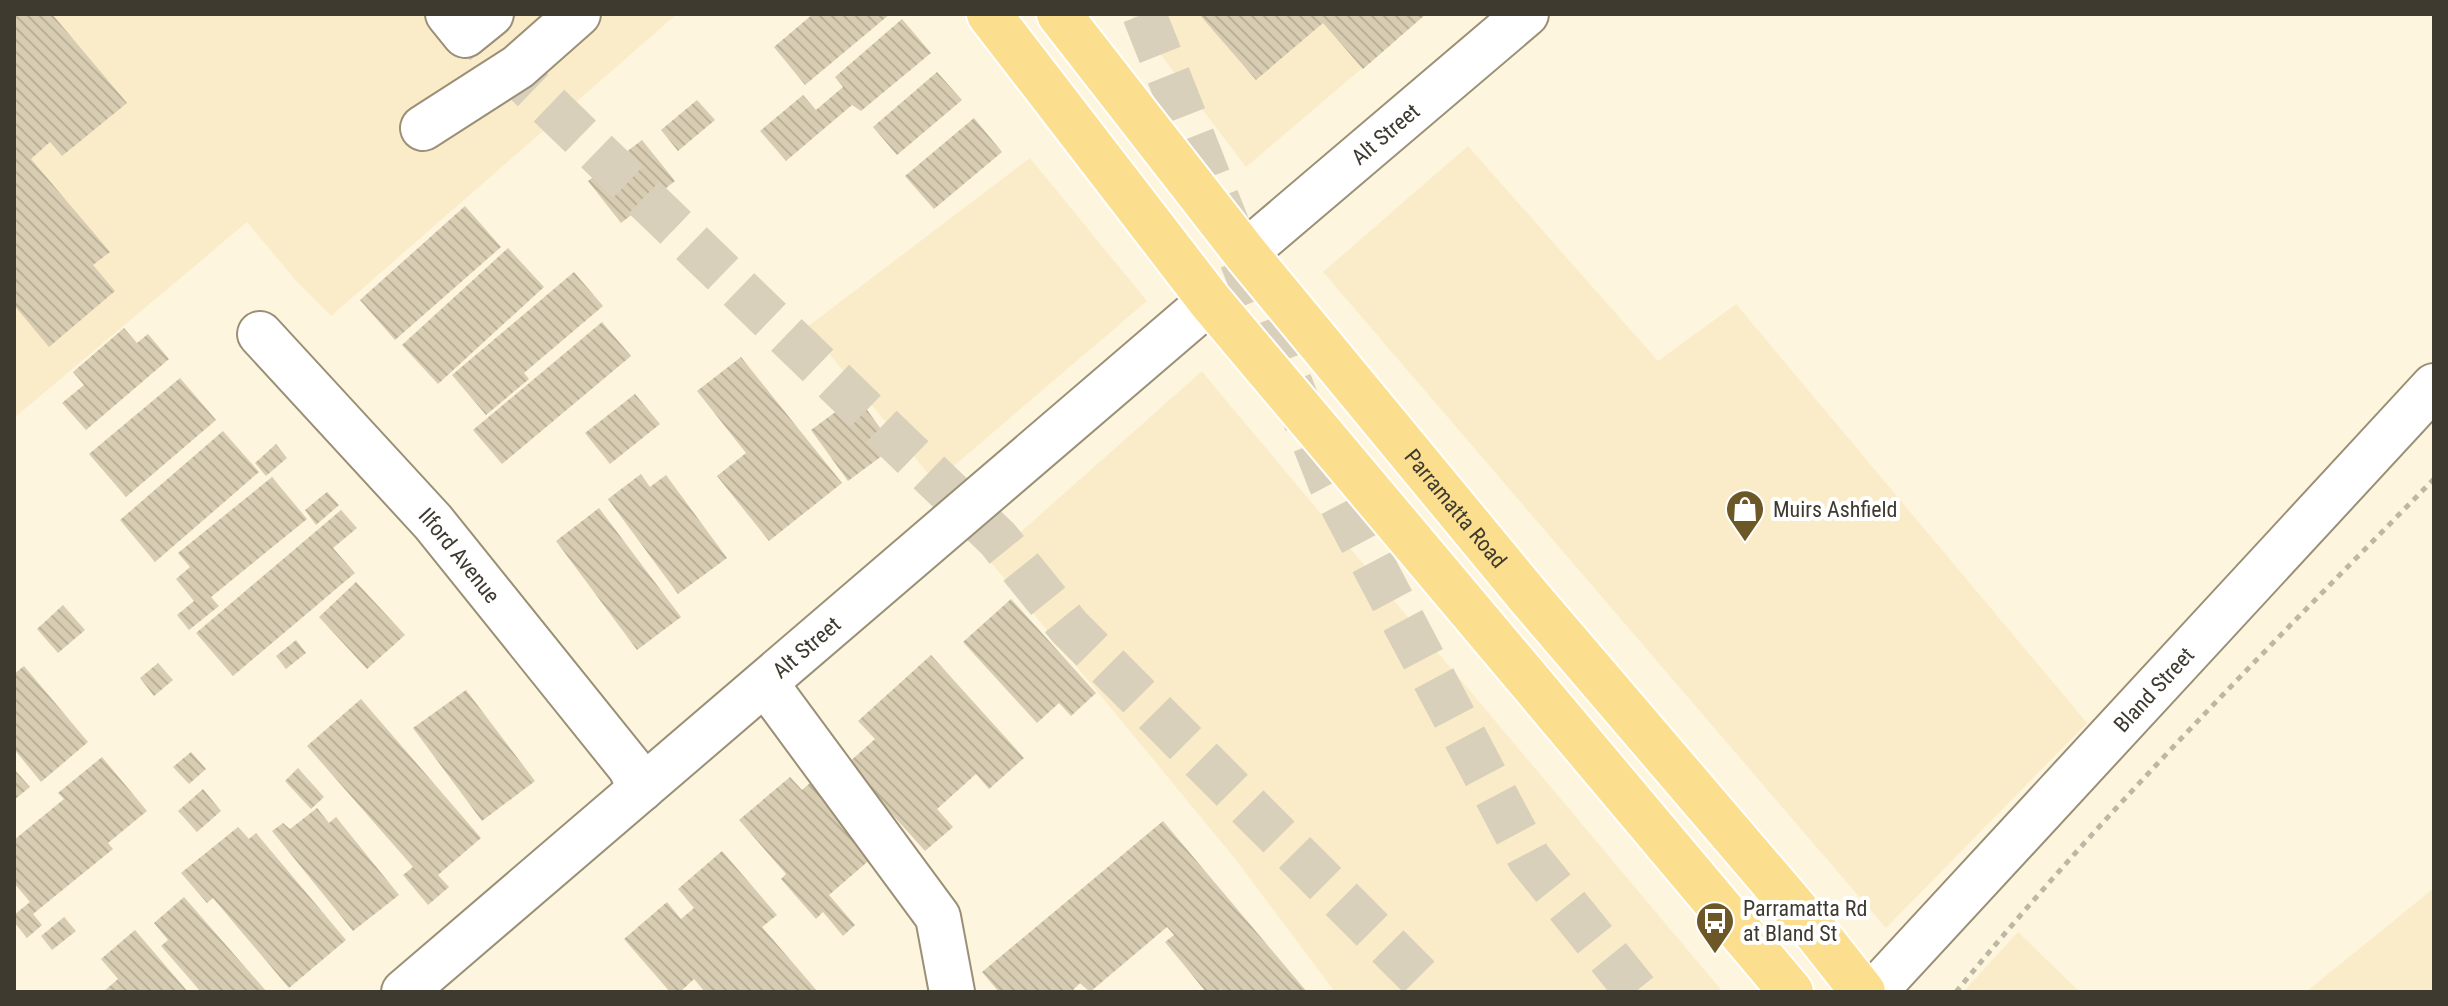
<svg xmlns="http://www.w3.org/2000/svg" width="2448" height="1006" font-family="'Roboto Condensed',sans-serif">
  <defs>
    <pattern id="building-back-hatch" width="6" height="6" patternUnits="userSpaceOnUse" patternTransform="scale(2)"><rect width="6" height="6" fill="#d8cdb2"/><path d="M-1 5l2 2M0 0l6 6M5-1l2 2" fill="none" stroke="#bab199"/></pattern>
  </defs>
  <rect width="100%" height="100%" fill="#fef5de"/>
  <g fill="#fbecc9">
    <polygon points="14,14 677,14 331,316 297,282 247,222 14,418"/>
    <polygon points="1130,14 1426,14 1246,167"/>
    <polygon points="1468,146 1658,361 1736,304 2087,723 1886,928 1323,272"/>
    <polygon points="1030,158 1147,301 935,482 807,327"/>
    <polygon points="1202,371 1218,391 1723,992 1335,992 1236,860 989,560"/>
    <polygon points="2434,888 2434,992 2306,992"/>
    <polygon points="2018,932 2080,992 1963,992"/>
  </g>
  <g fill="url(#building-back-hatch)">
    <polygon points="14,14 52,14 127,103 62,156 50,142 31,159 110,252 93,265 115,291 49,347 14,305"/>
    <polygon points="813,14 890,14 805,85 774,47"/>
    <polygon points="1199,14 1426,14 1363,69 1323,23 1256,80"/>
    <polygon points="902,19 931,53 861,111 852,105 786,161 760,131 803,95 816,110 843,87 835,77"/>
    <polygon points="937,72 962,100 897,155 873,127"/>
    <polygon points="697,100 715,120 678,151 661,130"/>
    <polygon points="974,118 1002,152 934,209 905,176"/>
    <polygon points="642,140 675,181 621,223 588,181"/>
    <polygon points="465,206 501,247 395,340 360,300"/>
    <polygon points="508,248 544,287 438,384 402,345"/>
    <polygon points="574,272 603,306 524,373 529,379 486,415 452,375"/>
    <polygon points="602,322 631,356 502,464 473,430"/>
    <polygon points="124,328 137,343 148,334 169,359 86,430 62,403 84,385 73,372"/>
    <polygon points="741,357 842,483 769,541 717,476 746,453 697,391"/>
    <polygon points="180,378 216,420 126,497 89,454"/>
    <polygon points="635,394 660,424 610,464 585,433"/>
    <polygon points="857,396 894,447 848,481 811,430"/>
    <polygon points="223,431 259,472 155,562 120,520"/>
    <polygon points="276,444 287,458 266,476 255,463"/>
    <polygon points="641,474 650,487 666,475 727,558 678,594 608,499"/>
    <polygon points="272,477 307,519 211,597 219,606 189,630 177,615 194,601 176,579 190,567 178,553"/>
    <polygon points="327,492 339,505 316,525 305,510"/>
    <polygon points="599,508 681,617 637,650 556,541"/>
    <polygon points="341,510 357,528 333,548 355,573 233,676 196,633"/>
    <polygon points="356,582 405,635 367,669 319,617"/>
    <polygon points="1011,599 1096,693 1071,716 1059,703 1037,723 963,642"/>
    <polygon points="63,605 85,630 58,653 37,629"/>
    <polygon points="296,640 306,653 286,669 276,656"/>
    <polygon points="931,655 1024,758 989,789 976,774 937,809 953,827 925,851 847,764 875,739 858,721"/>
    <polygon points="158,663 173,680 154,696 140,678"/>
    <polygon points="24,666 88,742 41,782 14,749 14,674"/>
    <polygon points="466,690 535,781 482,821 413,728"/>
    <polygon points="361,699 481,838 438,875 449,887 428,905 403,875 413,867 307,746"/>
    <polygon points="191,752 206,769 189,784 173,767"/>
    <polygon points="102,757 147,811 108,843 113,849 33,914 42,925 27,938 14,922 14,915 30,902 14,883 14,840 64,799 58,793"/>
    <polygon points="298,768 324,797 311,809 285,781"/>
    <polygon points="14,769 30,787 14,800"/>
    <polygon points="790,777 802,790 810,783 873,857 829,895 855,925 843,936 823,912 816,919 781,879 786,874 739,820"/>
    <polygon points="203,789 221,811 197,832 178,811"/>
    <polygon points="317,808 329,823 336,817 399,895 353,931 272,831 283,823 290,829"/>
    <polygon points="1163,821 1307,992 1223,992 1221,989 1218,992 1206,992 1165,942 1174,935 1167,927 1090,992 1080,983 1071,992 999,992 982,972"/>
    <polygon points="238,827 249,839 256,833 346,940 289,988 213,898 207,903 181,873"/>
    <polygon points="722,851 777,915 762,927 818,992 705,992 694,979 680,992 670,992 624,939 667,902 681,919 694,908 678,889"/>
    <polygon points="184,897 267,992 201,992 161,946 168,940 154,923"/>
    <polygon points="64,917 76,931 52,950 41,936"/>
    <polygon points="135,930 188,992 103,992 118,979 101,959"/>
  </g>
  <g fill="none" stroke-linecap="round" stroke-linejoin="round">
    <g stroke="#d8d0bb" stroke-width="44" stroke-dasharray="44 22" stroke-linecap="butt">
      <polyline points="454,14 998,539 1069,627 1434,992"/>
      <polyline points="1144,14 1330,483 1529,858 1637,992"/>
    </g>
    <g stroke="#9b9077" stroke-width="48">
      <g id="minor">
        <polyline points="448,14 465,35 491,14"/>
        <polyline points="423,128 518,67 578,14"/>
        <path id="s1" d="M 1245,253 L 1526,14"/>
        <path id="s2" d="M 260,334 L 433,522 L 630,767 L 641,789"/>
        <polyline points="766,684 938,917 952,992"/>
        <path id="s3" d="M 404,992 L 1210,301"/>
        <path id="s4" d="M 1874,992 L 2434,386"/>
      </g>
    </g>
    <g stroke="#fff" stroke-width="48">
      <g id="major">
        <polyline points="989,14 1210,301 1791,992"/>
        <path id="s5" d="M 1059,14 L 1245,253 L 1529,597 L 1818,935 L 1863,992"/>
      </g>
    </g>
    <path stroke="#beb7a4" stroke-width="5" stroke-dasharray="6 6" stroke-linecap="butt" d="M 1956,992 C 2104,811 2270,646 2434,479"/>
    <use href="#minor" stroke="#fff" stroke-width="44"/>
    <use href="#major" stroke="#fcdf8e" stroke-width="44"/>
  </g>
  <defs>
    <g id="shop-pin" transform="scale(2)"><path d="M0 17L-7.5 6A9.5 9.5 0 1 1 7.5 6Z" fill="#6b5826" stroke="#fff"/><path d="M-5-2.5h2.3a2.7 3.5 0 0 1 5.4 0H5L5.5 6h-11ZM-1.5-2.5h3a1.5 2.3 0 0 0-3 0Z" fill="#fff"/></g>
    <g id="bus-pin" transform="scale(2)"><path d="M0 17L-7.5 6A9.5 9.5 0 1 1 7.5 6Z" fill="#6b5826" stroke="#fff"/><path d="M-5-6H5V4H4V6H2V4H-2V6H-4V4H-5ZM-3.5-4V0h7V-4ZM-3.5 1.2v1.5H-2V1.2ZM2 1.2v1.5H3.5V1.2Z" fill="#fff"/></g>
  </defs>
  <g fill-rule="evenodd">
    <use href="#shop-pin" x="1745" y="509"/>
    <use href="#bus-pin" x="1715" y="921"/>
  </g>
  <g text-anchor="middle" stroke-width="8" stroke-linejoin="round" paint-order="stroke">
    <g font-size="22" fill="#3f3a30" stroke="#fff">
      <text dy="8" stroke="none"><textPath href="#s1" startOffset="184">Alt Street</textPath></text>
      <text dy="8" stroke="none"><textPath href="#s5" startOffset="634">Parramatta Road</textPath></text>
      <text dy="8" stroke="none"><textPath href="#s2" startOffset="298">Ilford Avenue</textPath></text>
      <text dy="8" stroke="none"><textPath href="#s3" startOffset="530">Alt Street</textPath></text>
      <text dy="8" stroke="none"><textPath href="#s4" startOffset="412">Bland Street</textPath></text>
    </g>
    <g font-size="22" fill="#3f3a30" stroke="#fff" text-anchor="start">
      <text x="1773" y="517">Muirs Ashfield</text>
      <text x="1743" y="916">Parramatta Rd<tspan x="1743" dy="25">at Bland St</tspan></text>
    </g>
  </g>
  <rect width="2448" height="1006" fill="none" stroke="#3f3a30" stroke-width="32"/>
</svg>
